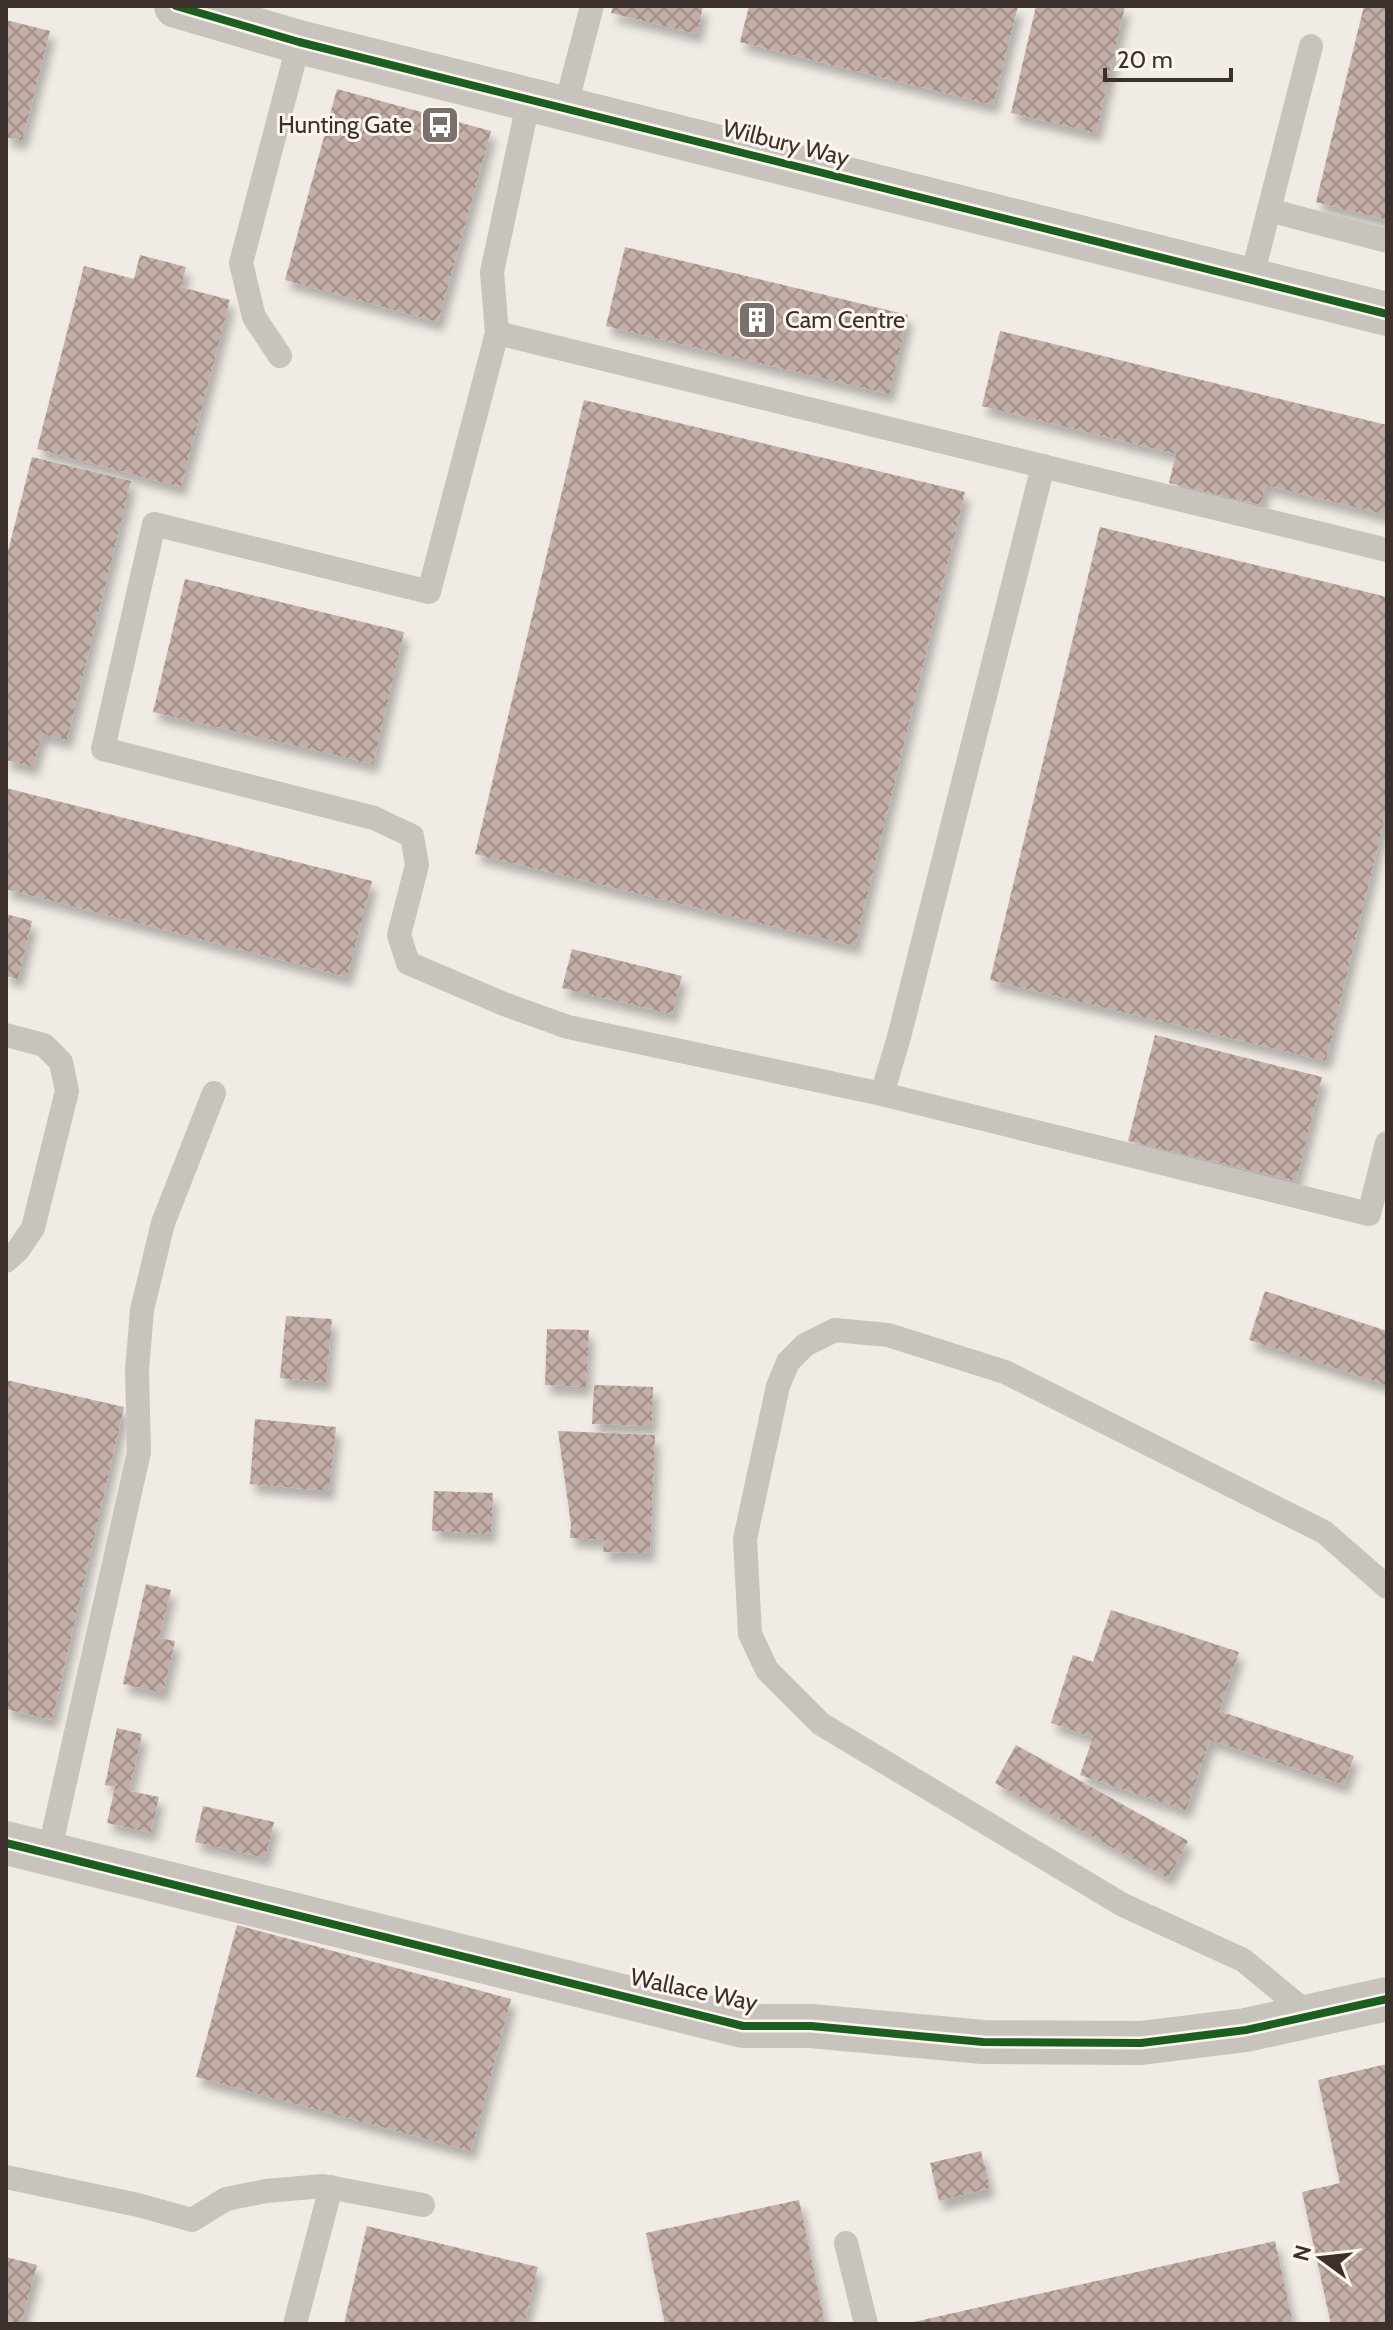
<svg xmlns="http://www.w3.org/2000/svg" width="1393" height="2330" font-family="Cabin,sans-serif">
  <defs>
    <pattern id="building-cross-hatch" width="8" height="8" patternUnits="userSpaceOnUse" patternTransform="scale(2)"><rect width="8" height="8" fill="#c3afa7"/><path d="M0 0l8 8M0 8l8-8" fill="none" stroke="#a08f88"/></pattern>
    <filter id="shadow"><feDropShadow dx="5" dy="9" stdDeviation="4" flood-color="#0004"/></filter>
  </defs>
  <rect width="100%" height="100%" fill="#f0ebe5"/>
  <g fill="url(#building-cross-hatch)" filter="url(#shadow)">
    <polygon points="613,6 703,6 697,34 611,13"/>
    <polygon points="749,6 1018,6 993,105 740,42"/>
    <polygon points="1036,6 1125,6 1096,133 1011,113"/>
    <polygon points="1364,6 1387,6 1387,220 1316,202"/>
    <polygon points="6,20 50,31 22,141 6,137"/>
    <polygon points="337,89 491,131 438,322 285,280"/>
    <polygon points="625,247 908,315 889,394 606,326"/>
    <polygon points="140,255 186,267 181,287 230,300 181,487 37,449 84,266 134,279"/>
    <polygon points="1000,331 1387,425 1387,515 1266,485 1261,505 1169,483 1176,454 982,406"/>
    <polygon points="584,400 965,492 855,946 475,854"/>
    <polygon points="32,457 131,481 67,740 42,734 33,767 6,760 6,559"/>
    <polygon points="1100,527 1387,597 1387,808 1326,1061 990,980"/>
    <polygon points="185,579 404,632 373,764 153,712"/>
    <polygon points="6,788 372,881 347,977 6,889"/>
    <polygon points="6,914 32,921 18,979 6,976"/>
    <polygon points="572,949 682,976 672,1014 562,988"/>
    <polygon points="1155,1035 1322,1077 1296,1181 1128,1141"/>
    <polygon points="1265,1291 1387,1331 1387,1385 1249,1340"/>
    <polygon points="286,1316 332,1319 326,1382 280,1378"/>
    <polygon points="547,1329 589,1330 586,1387 545,1385"/>
    <polygon points="6,1380 124,1407 52,1720 6,1709"/>
    <polygon points="594,1385 653,1387 652,1426 592,1424"/>
    <polygon points="255,1419 336,1427 329,1491 250,1484"/>
    <polygon points="558,1431 655,1435 650,1553 603,1552 604,1540 570,1538 571,1524"/>
    <polygon points="434,1491 493,1493 491,1534 432,1531"/>
    <polygon points="146,1584 171,1590 159,1638 175,1641 163,1693 123,1684"/>
    <polygon points="1111,1610 1239,1652 1219,1711 1354,1756 1344,1785 1210,1740 1186,1810 1080,1775 1093,1737 1051,1723 1073,1655 1093,1662"/>
    <polygon points="117,1728 142,1734 129,1791 159,1797 151,1833 107,1823 115,1787 105,1785"/>
    <polygon points="1016,1745 1188,1841 1168,1878 995,1783"/>
    <polygon points="203,1806 274,1822 265,1858 195,1842"/>
    <polygon points="237,1925 511,1999 471,2151 196,2077"/>
    <polygon points="1387,2064 1387,2324 1331,2324 1302,2192 1340,2183 1318,2080"/>
    <polygon points="981,2151 990,2188 939,2201 930,2163"/>
    <polygon points="799,2200 825,2324 665,2324 646,2233"/>
    <polygon points="367,2226 538,2267 524,2324 344,2324"/>
    <polygon points="1275,2241 1293,2324 909,2324 909,2323"/>
    <polygon points="6,2257 37,2265 21,2324 6,2321"/>
  </g>
  <g fill="none" stroke-linecap="round" stroke-linejoin="round">
    <g stroke="#c9c3be" stroke-width="24">
      <polyline points="529,99 492,272 497,333 429,592 154,524 103,749 374,818 412,836 417,865 399,935 408,963 504,1004 568,1027 882,1094"/>
      <polyline points="565,109 592,6"/>
      <polyline points="1269,210 1387,241"/>
      <polyline points="1251,280 1311,46"/>
      <polyline points="497,333 1387,550"/>
      <polyline points="280,356 254,317 241,263 299,42"/>
      <polyline points="1043,466 899,1037 882,1094 1369,1214 1387,1143"/>
      <polyline points="6,1035 44,1045 61,1062 67,1091 33,1228 18,1250 6,1261"/>
      <polyline points="49,1853 139,1452 137,1370 142,1310 163,1223 214,1093"/>
      <polyline points="1311,2016 1243,1960 1123,1905 821,1724 767,1670 750,1634 745,1539 778,1386 788,1362 805,1345 835,1330 888,1335 1005,1372 1324,1532 1387,1587"/>
      <polyline points="6,2177 138,2205 192,2220 226,2199 266,2191 323,2186 423,2205"/>
      <polyline points="846,2243 866,2324"/>
      <polyline points="295,2324 331,2187"/>
    </g>
    <polyline stroke="#c9c3be" stroke-width="44" points="6,1843 743,2026 811,2026 983,2042 1141,2043 1246,2030 1387,1999"/>
    <polyline stroke="#c9c3be" stroke-width="44" points="176,6 299,42 1387,314"/>
    <g stroke="#fbf5ee" stroke-width="13">
      <g id="cycleway">
        <polyline points="176,6 299,42 1387,314"/>
        <polyline points="6,1843 743,2026 811,2026 983,2042 1141,2043 1246,2030 1387,1999"/>
      </g>
    </g>
    <use href="#cycleway" stroke="#1b5e20" stroke-width="8"/>
  </g>
  <defs>
    <g id="bus-square" transform="scale(2)"><rect x="-9" y="-9" width="18" height="18" rx="4" fill="#7a716c" stroke="#fbf5ee"/><path d="M-5-6H5V4H4V6H2V4H-2V6H-4V4H-5ZM-3.5-4V0h7V-4ZM-3.5 1.2v1.5H-2V1.2ZM2 1.2v1.5H3.5V1.2Z" fill="#fff"/></g>
    <g id="building-square" transform="scale(2)"><rect x="-9" y="-9" width="18" height="18" rx="4" fill="#7a716c" stroke="#fbf5ee"/><path d="M-4-6H4V6H1V3H-1V6H-4ZM-2.5-4.3h1.7v1.8h-1.7ZM.8-4.3h1.7v1.8H.8ZM-2.5-1h1.7V.8h-1.7ZM.8-1h1.7V.8H.8Z" fill="#fff"/></g>
  </defs>
  <g fill-rule="evenodd">
    <use href="#bus-square" x="440" y="125"/>
    <use href="#building-square" x="757" y="320"/>
  </g>
  <g text-anchor="middle" stroke-width="6" stroke-linejoin="round" paint-order="stroke">
    <g font-size="24" fill="#3b302b" stroke="#fbf5ee" text-anchor="end">
      <text x="412" y="133">Hunting Gate</text>
      <text x="785" y="328" text-anchor="start">Cam Centre</text>
    </g>
    <g font-size="24" fill="#3b302b" stroke="#fbf5ee">
      <text transform="translate(786 143) rotate(14)" y="8">Wilbury Way</text>
      <text transform="translate(694 1990) rotate(12)" y="8">Wallace Way</text>
    </g>
  </g>
  <rect width="1393" height="2330" fill="none" stroke="#3b302b" stroke-width="16"/>
  <g transform="translate(1321 2258) rotate(285)" stroke="#fbf5ee" stroke-width="6" paint-order="stroke">
  <path d="M0-6L14 30L0 20L-14 30Z" fill="#3b302b"/>
  <text y="-12" font-size="22" font-weight="bold" text-anchor="middle" fill="#3b302b">N</text>
  </g>
  <path d="M1105 68v12h126v-12" fill="none" stroke="#3b302b" stroke-width="4"/>
  <text x="1117" y="68" font-size="24" fill="#3b302b" stroke="#fbf5ee" stroke-width="6" paint-order="stroke">20 m</text>
</svg>
